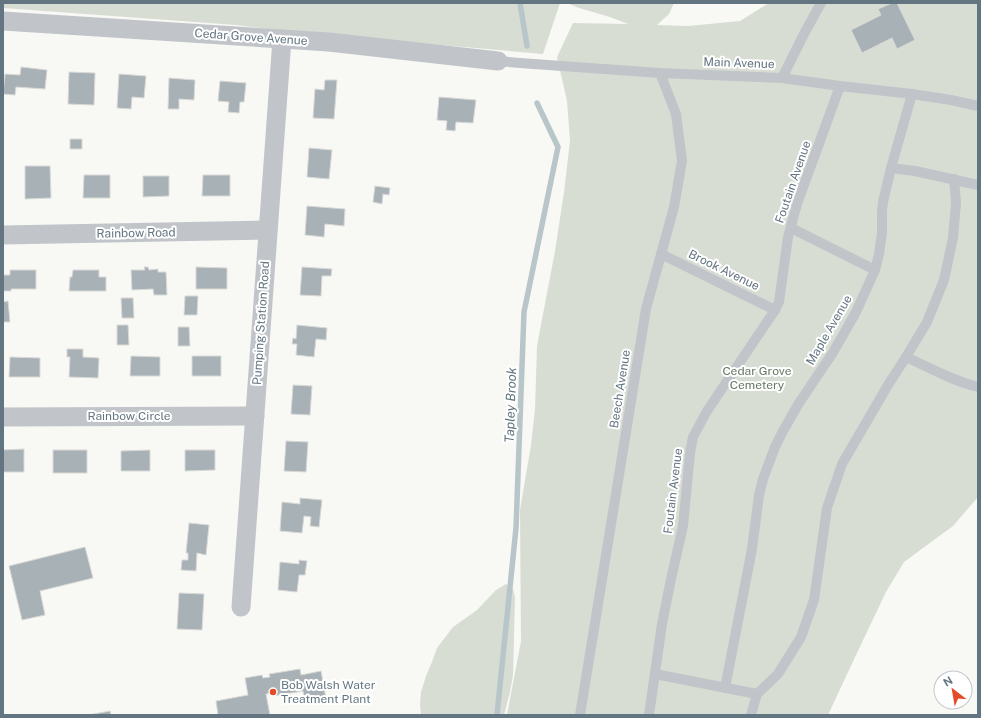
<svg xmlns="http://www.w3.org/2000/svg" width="981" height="718" font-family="'Public Sans',sans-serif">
  <rect width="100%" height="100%" fill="#f8f8f5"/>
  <g fill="#d8ddd4">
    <polygon points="3,3 560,3 543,54 302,33 236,25 3,8"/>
    <polygon points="567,3 674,3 669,14 657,25 688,26 740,21 769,3 978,3 978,497 953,526 904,562 886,592 856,655 828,715 507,715 521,641 520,510 531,445 535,409 537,346 555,251 564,192 570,141 567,101 557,57 573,23 628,24 610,17 579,8"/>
    <polygon points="506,584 513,589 515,597 513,675 510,692 504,715 421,715 420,704 421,692 426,676 432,662 437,648 453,627 477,610 496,590"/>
  </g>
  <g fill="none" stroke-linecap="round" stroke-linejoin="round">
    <g stroke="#b8c5c9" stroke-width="5.5">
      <polyline points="520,3 527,46"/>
      <polyline points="497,715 516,528 524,312 558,147 537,103"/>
    </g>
  </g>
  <g fill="#a8b1b6" stroke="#d9d9d7">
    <polygon points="892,3 897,3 915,40 897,49 892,38 862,53 851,30 881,15 878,9"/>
    <polygon points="21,67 47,70 45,89 16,87 15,95 3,94 5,74 20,75"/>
    <polygon points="69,72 95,73 94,105 68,104"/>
    <polygon points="119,74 146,76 144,98 132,97 131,109 117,108"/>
    <polygon points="169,78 195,80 194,100 179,99 179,109 168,109"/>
    <polygon points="325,80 337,80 334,119 313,118 315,89 324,90"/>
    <polygon points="220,81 246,83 244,102 240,102 239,113 228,112 229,102 218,101"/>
    <polygon points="439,97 476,100 473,123 456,122 455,131 446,130 447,121 437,120"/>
    <rect x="70" y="139" width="12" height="10"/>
    <polygon points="309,148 332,150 329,179 307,177"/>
    <polygon points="25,166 50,166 51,198 25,199"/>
    <polygon points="84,175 110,175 110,198 83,198"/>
    <polygon points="203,175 230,175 230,196 202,196"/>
    <polygon points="143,176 169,176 169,196 143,197"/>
    <polygon points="375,186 390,188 389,195 383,194 382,204 373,202"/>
    <polygon points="307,206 345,209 344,226 325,224 324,237 305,235"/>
    <polygon points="144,267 148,267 149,270 158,269 158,272 166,272 167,295 154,295 153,289 132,290 131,270 145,270"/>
    <polygon points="196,267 227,268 227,289 196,289"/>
    <polygon points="302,267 332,269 331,276 322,276 321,296 300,295"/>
    <polygon points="10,270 36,270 36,289 11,289 11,291 3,291 3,275 10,275"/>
    <polygon points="73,270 99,270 99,277 106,277 106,291 69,291 70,277 72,277"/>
    <polygon points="185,296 198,296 197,315 184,315"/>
    <polygon points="121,298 133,298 134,318 122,318"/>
    <polygon points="8,301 10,322 3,322 3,302"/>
    <polygon points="117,325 128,325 129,345 117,345"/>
    <polygon points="297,325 327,328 326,340 316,339 314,357 296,355 297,344 292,344 293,338 296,339"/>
    <polygon points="178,327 189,327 190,346 178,346"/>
    <polygon points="67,349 83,349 83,357 99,358 98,378 69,377 70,357 67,357"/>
    <polygon points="131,356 160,357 160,376 130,376"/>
    <rect x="192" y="356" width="29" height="20"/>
    <polygon points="10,357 40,358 40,377 9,377"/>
    <polygon points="293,385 312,386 310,415 291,414"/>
    <polygon points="286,441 308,442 306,472 284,471"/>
    <polygon points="24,449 24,472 3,472 3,450"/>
    <rect x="53" y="450" width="34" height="23"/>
    <polygon points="150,450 150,471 121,471 121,451"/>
    <polygon points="185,450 215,450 215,470 185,471"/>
    <polygon points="300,498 322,500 319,527 310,526 311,517 304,516 302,533 280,531 282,502 300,504"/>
    <polygon points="189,523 209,525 206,555 197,553 196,571 181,570 182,560 188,560 188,553 186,553"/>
    <polygon points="85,547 93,578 40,591 45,615 22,620 9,566"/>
    <polygon points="299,560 307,561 305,575 299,575 297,592 278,590 280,562 299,564"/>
    <polygon points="179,593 204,594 202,630 177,629"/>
    <polygon points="300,669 301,675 321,671 326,699 305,703 303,691 273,696 273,693 266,694 270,715 218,715 216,701 248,695 245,678 262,675 263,678 270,677 269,674"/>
    <polygon points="110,711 111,715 88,715"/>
  </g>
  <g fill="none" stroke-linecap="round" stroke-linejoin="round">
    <g stroke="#c1c5c9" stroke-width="10">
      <polyline points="498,61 520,63 660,73 782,78 840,86 912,94 951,100 978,106"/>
      <polyline points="782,78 805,32 821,3"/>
      <polyline points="891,168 915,171 978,185"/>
      <polyline points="791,228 875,270"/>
      <polyline points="661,254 775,310"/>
      <path d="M 906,357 C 930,368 953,381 978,387"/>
      <polyline points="655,674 757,694"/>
      <polyline points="725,688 752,549 759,495 763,479 775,447 783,431 799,403 832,354 843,335 856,312 875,270 879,254 882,233 882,211 883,202 891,168 912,94"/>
      <polyline points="580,715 646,309 674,207 682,161 676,114 660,73"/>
      <polyline points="649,715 662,624 671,579 683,526 690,453 693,437 707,411 775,310 779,302 788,237 797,204 840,86"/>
      <polyline points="751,715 757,694 778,674 801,637 814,600 827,508 842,464 888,385 906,357 927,322 944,280 953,238 956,203 954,179"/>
    </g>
    <g stroke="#c1c5c9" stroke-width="19">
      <polyline points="3,21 329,42 498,61"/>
      <polyline points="3,235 268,230"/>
      <polyline points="3,417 255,416"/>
      <polyline points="241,607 282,39"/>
    </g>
  </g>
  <circle fill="#e44b28" stroke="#fff" stroke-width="1.5" cx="273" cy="692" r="4"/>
  <g text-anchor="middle" stroke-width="4" stroke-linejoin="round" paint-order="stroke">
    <g font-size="12" fill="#637580" stroke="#fff">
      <text transform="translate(251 37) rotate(4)" y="4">Cedar Grove Avenue</text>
      <text transform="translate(739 63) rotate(2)" y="4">Main Avenue</text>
      <text transform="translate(793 182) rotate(-71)" y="4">Foutain Avenue</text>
      <text transform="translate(136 233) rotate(-1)" y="4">Rainbow Road</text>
      <text transform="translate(724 270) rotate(26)" y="4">Brook Avenue</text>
      <text transform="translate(261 323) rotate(-86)" y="4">Pumping Station Road</text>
      <text transform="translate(829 330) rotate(-60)" y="4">Maple Avenue</text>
      <text transform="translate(620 389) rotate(-81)" y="4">Beech Avenue</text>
      <text x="129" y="420">Rainbow Circle</text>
      <text transform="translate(673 491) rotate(-83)" y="4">Foutain Avenue</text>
    </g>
    <g font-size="12" fill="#667861" stroke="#fff">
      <text x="757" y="375">Cedar Grove<tspan x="757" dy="14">Cemetery</tspan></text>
    </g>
    <g font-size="12" fill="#637580" stroke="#fff" text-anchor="start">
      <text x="281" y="689">Bob Walsh Water<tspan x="281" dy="14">Treatment Plant</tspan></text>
    </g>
    <g font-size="13" font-style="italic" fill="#5e747b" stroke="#fff">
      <text transform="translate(510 405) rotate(-88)" y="5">Tapley Brook</text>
    </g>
  </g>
  <rect width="981" height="718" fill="none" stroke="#637580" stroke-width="8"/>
  <g transform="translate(953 690) rotate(329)"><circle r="19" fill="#ffffff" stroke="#c1c8cc"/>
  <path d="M0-3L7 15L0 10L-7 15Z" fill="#e44b28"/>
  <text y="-6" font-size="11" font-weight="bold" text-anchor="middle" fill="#637580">N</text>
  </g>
</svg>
